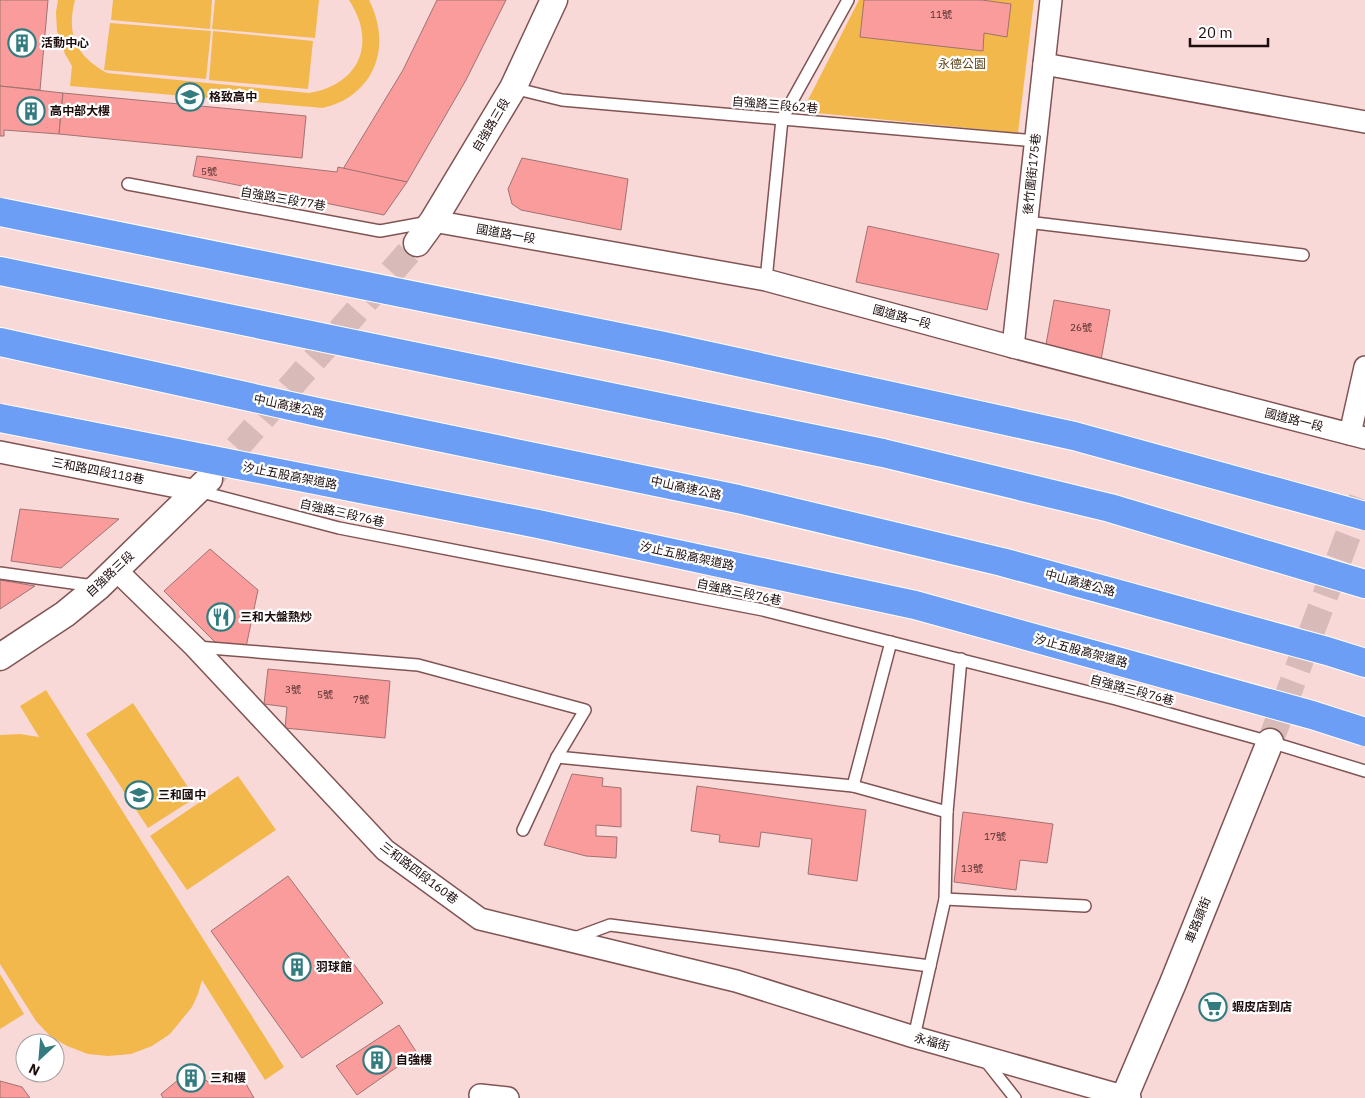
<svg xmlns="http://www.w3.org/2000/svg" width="1365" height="1098" font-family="'IBM Plex Sans','Noto Sans TC',sans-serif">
  <rect width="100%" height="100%" fill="#f9d9d8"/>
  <g fill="#f2b84c">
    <path d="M 58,0 L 75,0 C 66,34 76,56 107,73 L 309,93 C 360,84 377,43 349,0 L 369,0 C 386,33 383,72 352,95 C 343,102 333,105 323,108 L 70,86 L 72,66 L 65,54 L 57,31 L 56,12 Z"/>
    <polygon points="113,0 212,0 210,29 111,20"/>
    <polygon points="215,0 319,0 315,38 212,29"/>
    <polygon points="859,0 1034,0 1018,133 817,113 808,100"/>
    <polygon points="110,23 211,31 206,79 104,70"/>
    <polygon points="213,31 313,41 308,89 209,80"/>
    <polygon points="46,690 284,1067 265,1080 202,980 198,994 192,1007 170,1034 152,1046 131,1054 108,1056 88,1054 67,1046 50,1036 36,1021 0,964 0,735 20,734 39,737 20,706"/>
    <polygon points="133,703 195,798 148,828 86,734"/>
    <polygon points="238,776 276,830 187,890 150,836"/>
    <polygon points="0,974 24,1014 0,1029"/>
  </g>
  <g fill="#fa9c9b" stroke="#a07271">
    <polygon points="0,0 48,0 40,90 0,86"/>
    <polygon points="437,0 506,0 466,80 407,182 343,169 403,70"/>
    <polygon points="864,0 982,0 1011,4 1007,37 984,33 983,51 860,37"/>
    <polygon points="0,86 63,93 59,134 4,130 4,136 0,136"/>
    <polygon points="63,93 306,116 302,158 59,134"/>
    <polygon points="197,156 337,172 338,167 407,182 384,215 193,176"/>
    <polygon points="522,158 628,179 621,230 521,210 512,204 508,189"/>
    <polygon points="868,226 999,254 987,310 856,282"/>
    <polygon points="1054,300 1110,310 1101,360 1045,350"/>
    <polygon points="20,509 119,519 61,568 11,561"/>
    <polygon points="210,549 258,590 246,647 216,643 164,591"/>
    <polygon points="0,580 35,586 0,609"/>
    <polygon points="268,669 390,681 385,738 285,728 287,707 264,704"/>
    <polygon points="572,774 603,778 602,786 621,788 621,827 596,825 596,836 617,837 616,858 586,856 544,845"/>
    <polygon points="697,786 866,810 857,881 808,874 812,839 761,832 759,847 719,842 720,835 691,831"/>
    <polygon points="963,812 1053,824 1047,863 1020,860 1016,890 954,882"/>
    <polygon points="288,876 383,1003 302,1058 211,931"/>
    <polygon points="399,1025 417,1053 357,1095 336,1066"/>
    <polygon points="238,1070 254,1098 163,1098 161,1094 189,1071 214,1085"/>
    <polygon points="0,1081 22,1087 30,1098 0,1098"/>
  </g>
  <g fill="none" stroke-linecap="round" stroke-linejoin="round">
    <g stroke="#d8bab9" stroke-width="26" stroke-dasharray="26 13" stroke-linecap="butt">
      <polyline points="211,477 417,243"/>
      <polyline points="1270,742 1365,490"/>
    </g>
    <g stroke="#815454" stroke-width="14">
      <g id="service">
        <polyline points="513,88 562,100 1036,141"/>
        <polyline points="128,184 380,231 429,222"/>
        <polyline points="1027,222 1303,255"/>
        <polyline points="766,280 782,119 848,0"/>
        <polyline points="198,491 339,528 763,610 1116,699 1270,742 1365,771"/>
        <polyline points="0,573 94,586"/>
        <polyline points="197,647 418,665 585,710 557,757 523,830"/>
        <polyline points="557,757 853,786 947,812"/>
        <polyline points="853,786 891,642"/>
        <polyline points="945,899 1085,906"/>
        <polyline points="572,939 610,925 930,966"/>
        <polyline points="914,1037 945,899 947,812 961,659"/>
        <polyline points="985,1060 1015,1098"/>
      </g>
    </g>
    <g stroke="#815454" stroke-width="24">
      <g id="minor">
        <polyline points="1044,64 1365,122"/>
        <polyline points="433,221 766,280 1013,347 1365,438"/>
        <polyline points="1013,347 1051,0"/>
        <polyline points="1350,434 1365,367"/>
        <polyline points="0,452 197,491"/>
        <polyline points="116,570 195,647 385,850 480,919 736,981 914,1037 1130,1098"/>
        <polyline points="480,1095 508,1098"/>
      </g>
    </g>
    <g stroke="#815454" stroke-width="29">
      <g id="tertiary">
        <polyline points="417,243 433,221 513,88 554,0"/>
        <polyline points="0,657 65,614 98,587 209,479"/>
        <polyline points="1124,1098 1173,983 1270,742"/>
      </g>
    </g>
    <g stroke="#fff" stroke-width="30">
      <g id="motorway">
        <polyline points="0,271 883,453 1110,508 1365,584"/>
        <polyline points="0,342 322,413 738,499 1002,562 1327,651 1365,663"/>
      </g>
    </g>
    <use href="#service" stroke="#fff" stroke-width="11"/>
    <use href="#minor" stroke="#fff" stroke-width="21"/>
    <use href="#tertiary" stroke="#fff" stroke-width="26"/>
    <use href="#motorway" stroke="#6b9ef4" stroke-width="28"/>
    <g stroke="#fff" stroke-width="30" stroke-linecap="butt">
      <g id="motorway-bridge">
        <polyline points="0,212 664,346 1074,436 1365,516"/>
        <polyline points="0,418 538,524 915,605 1312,715 1365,732"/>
      </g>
    </g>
    <use href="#motorway-bridge" stroke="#6b9ef4" stroke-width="28"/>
  </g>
  <defs>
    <g id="building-ring" transform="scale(1.4375)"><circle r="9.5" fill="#fff" stroke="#327b7f" stroke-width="1.5"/><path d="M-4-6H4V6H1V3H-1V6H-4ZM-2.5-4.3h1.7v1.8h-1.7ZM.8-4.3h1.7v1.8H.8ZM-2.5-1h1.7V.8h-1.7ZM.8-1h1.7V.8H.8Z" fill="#327b7f"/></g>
    <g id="school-ring" transform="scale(1.4375)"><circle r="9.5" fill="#fff" stroke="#327b7f" stroke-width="1.5"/><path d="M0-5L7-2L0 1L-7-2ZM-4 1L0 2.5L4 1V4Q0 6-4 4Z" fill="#327b7f"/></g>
    <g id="restaurant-ring" transform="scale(1.4375)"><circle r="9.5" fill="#fff" stroke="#327b7f" stroke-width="1.5"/><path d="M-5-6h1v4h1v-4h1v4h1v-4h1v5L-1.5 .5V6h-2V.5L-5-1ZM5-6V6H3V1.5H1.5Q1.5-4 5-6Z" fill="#327b7f"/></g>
    <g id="supermarket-ring" transform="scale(1.4375)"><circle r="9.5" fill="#fff" stroke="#327b7f" stroke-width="1.5"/><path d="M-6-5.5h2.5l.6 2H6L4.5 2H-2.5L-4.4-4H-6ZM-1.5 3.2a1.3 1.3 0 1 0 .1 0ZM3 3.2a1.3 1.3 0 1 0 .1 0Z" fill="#327b7f"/></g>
  </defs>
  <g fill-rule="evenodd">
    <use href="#building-ring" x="22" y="43"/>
    <use href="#school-ring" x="190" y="97"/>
    <use href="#building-ring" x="31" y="111"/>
    <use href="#restaurant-ring" x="221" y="617"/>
    <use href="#school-ring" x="139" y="795"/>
    <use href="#building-ring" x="297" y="967"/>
    <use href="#supermarket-ring" x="1213" y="1007"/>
    <use href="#building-ring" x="377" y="1060"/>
    <use href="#building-ring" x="191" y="1078"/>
  </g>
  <g text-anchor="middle" stroke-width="4.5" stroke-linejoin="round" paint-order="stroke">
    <g font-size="10" fill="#543030">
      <text x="941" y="18">11號</text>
      <text x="209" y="175">5號</text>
      <text x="1081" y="331">26號</text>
      <text x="293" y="693">3號</text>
      <text x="325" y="698">5號</text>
      <text x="361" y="703">7號</text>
      <text x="995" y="840">17號</text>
      <text x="972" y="872">13號</text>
    </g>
    <g font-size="12" font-weight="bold" fill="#1d0c0c" stroke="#fff" text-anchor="start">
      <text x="41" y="47">活動中心</text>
      <text x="209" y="101">格致高中</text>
      <text x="50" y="115">高中部大樓</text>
      <text x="240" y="621">三和大盤熱炒</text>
      <text x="158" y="799">三和國中</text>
      <text x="316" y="971">羽球館</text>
      <text x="1232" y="1011">蝦皮店到店</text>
      <text x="396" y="1064">自強樓</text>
      <text x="210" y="1082">三和樓</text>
    </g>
    <g font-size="12" fill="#5b4316" stroke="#fff">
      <text x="962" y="68">永德公園</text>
    </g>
    <g font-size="12" fill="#1d0c0c" stroke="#fff">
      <text transform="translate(775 105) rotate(5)" y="4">自強路三段62巷</text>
      <text transform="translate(491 125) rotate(-59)" y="4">自強路三段</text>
      <text transform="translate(1032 174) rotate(-84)" y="4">後竹圍街175巷</text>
      <text transform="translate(283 199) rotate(10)" y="4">自強路三段77巷</text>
      <text transform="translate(506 234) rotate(10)" y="4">國道路一段</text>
      <text transform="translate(902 317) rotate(15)" y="4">國道路一段</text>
      <text transform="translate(289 406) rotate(12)" y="4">中山高速公路</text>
      <text transform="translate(1294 420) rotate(14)" y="4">國道路一段</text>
      <text transform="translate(98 471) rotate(11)" y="4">三和路四段118巷</text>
      <text transform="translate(290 476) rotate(11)" y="4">汐止五股高架道路</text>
      <text transform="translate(686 488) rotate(12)" y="4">中山高速公路</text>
      <text transform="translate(342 513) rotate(13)" y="4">自強路三段76巷</text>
      <text transform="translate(687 556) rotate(12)" y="4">汐止五股高架道路</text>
      <text transform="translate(110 574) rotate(-43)" y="4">自強路三段</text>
      <text transform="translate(1080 583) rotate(15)" y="4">中山高速公路</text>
      <text transform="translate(739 592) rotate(12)" y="4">自強路三段76巷</text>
      <text transform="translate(1081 651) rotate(15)" y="4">汐止五股高架道路</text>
      <text transform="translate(1132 690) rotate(15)" y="4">自強路三段76巷</text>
      <text transform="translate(419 873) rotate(37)" y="4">三和路四段160巷</text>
      <text transform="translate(1198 920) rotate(-68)" y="4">車路頭街</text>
      <text transform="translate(932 1042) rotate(16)" y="4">永福街</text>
    </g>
  </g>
  <g transform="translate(40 1058) rotate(206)"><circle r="24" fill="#ffffff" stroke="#a59e9e"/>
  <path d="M0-4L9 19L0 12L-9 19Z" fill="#327b7f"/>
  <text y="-8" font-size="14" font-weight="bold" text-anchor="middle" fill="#1d0c0c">N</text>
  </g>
  <path d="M1190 38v8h78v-8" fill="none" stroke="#1d0c0c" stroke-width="2.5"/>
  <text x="1198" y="38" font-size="15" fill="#1d0c0c" stroke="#ffffff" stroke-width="4" paint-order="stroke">20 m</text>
</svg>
